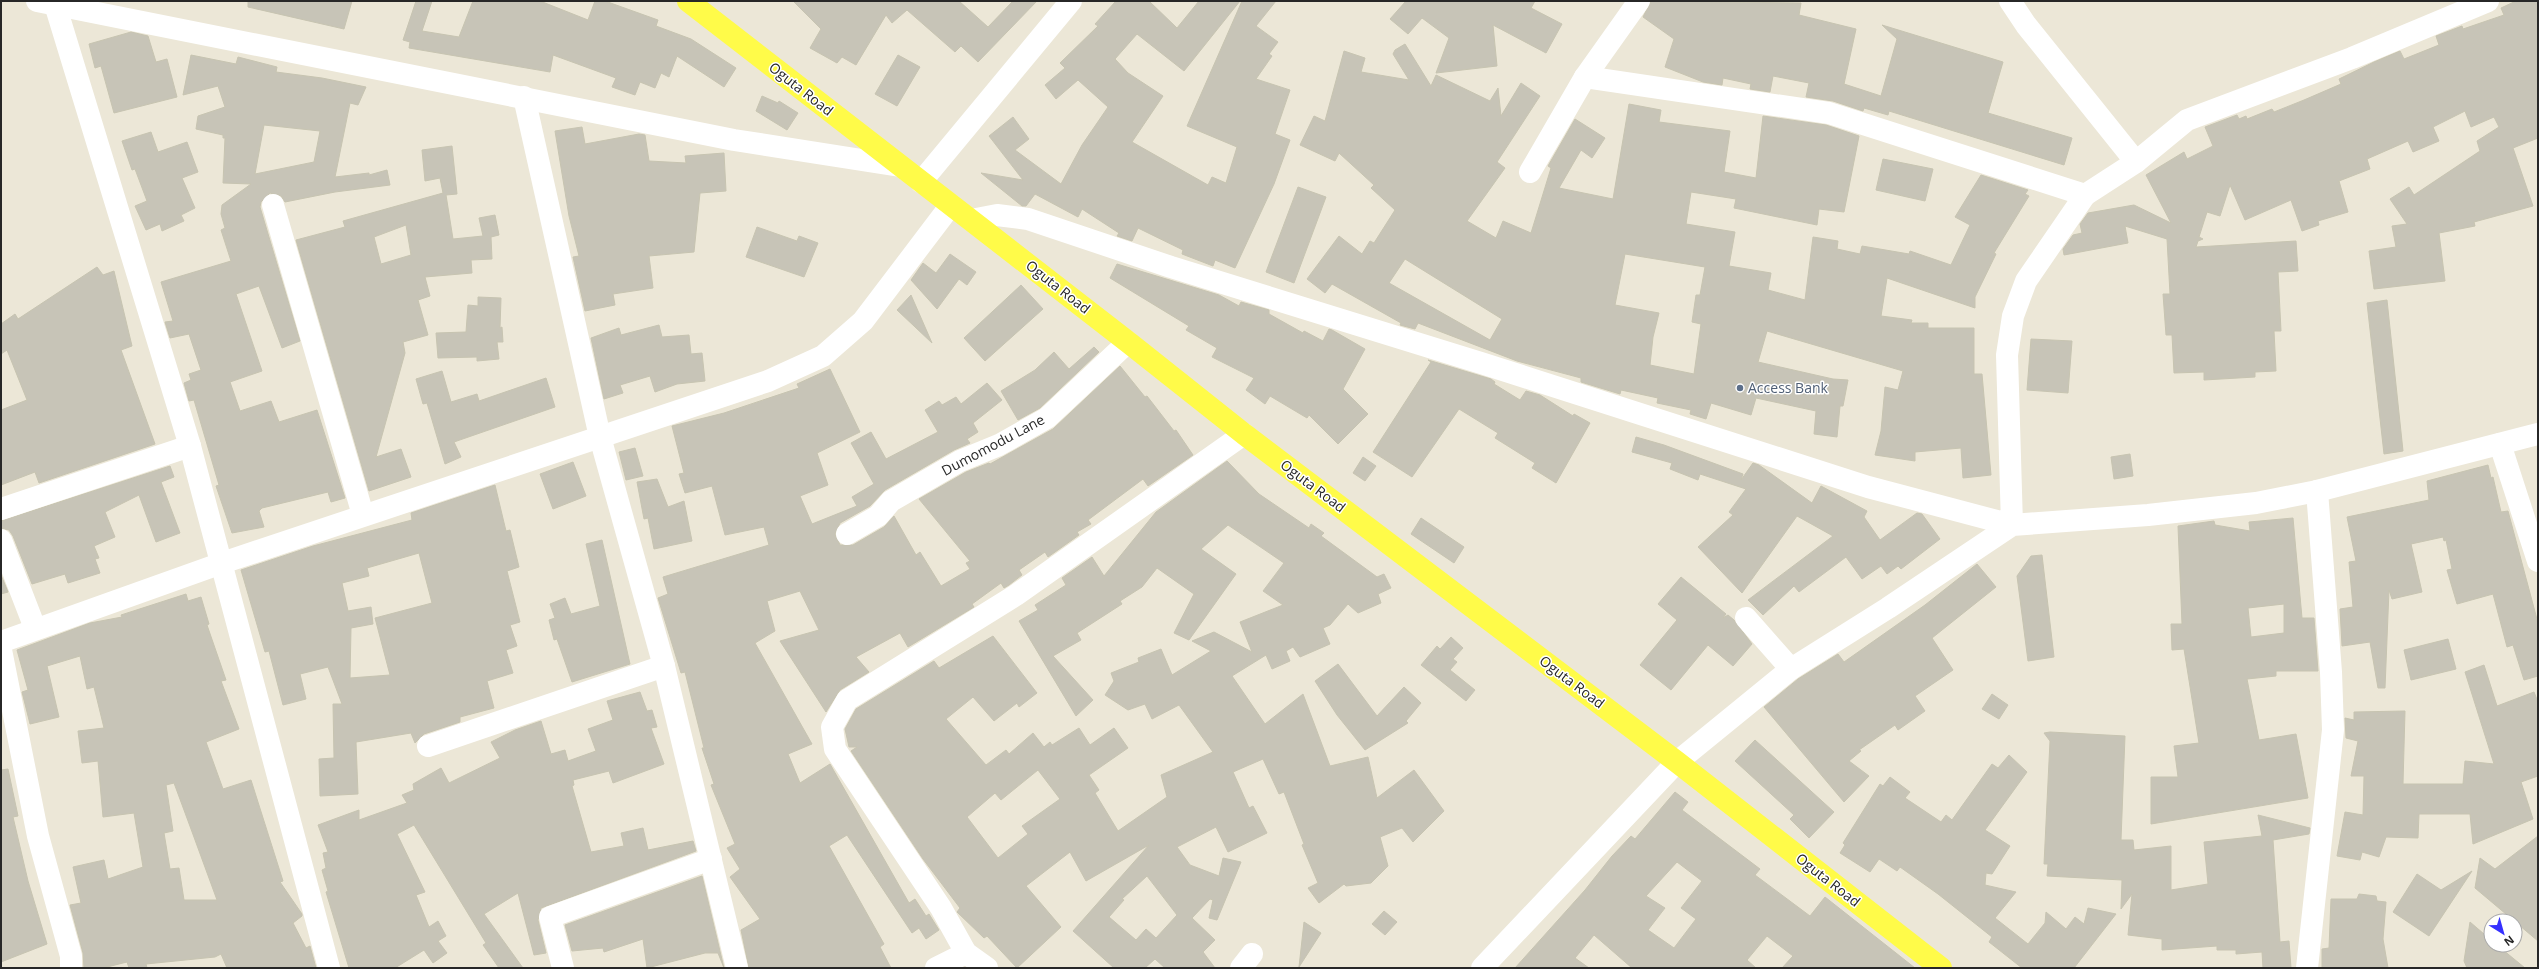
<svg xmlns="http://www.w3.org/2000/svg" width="2539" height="969" font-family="'Open Sans',sans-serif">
  <rect width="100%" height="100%" fill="#ece7d7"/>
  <g fill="#c7c4b7" stroke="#c7c4b1" fill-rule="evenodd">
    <polygon points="248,1 352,1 344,29 248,7"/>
    <polygon points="416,1 432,1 422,31 459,37 473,1 540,1 588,20 595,1 605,1 658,20 656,26 691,39 736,68 724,87 677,56 669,77 661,73 655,88 640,82 635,95 612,87 616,78 553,55 550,72 409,48 410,42 403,40"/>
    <polygon points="793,1 959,1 988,27 1013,1 1037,1 978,62 961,46 955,52 907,10 892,23 886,15 856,65 842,57 837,63 810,48 821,29"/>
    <polygon points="1116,1 1149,1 1177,28 1199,1 1240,1 1184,71 1137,34 1115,59 1128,73 1163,96 1132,142 1208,185 1212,177 1226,183 1237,147 1187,126 1242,1 1276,1 1256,26 1278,42 1269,54 1272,56 1256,79 1290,90 1275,134 1290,140 1274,184 1235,268 1215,260 1213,266 1182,254 1183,250 1138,228 1132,241 1117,236 1119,233 1082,209 1078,217 1035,194 1026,206 1022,206 981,173 1023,180 989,136 1013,117 1029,139 1015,150 1061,184 1082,145 1108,107 1078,80 1056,99 1045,85 1065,68 1060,63 1098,26 1095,24"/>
    <polygon points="1406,1 1535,1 1531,8 1562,24 1546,53 1493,25 1497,66 1436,73 1449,38 1422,18 1408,34 1390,19"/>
    <polygon points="1651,1 1801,3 1799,15 1856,29 1844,84 1881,96 1897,39 1882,25 2003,62 1988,113 2072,138 2064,165 1889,111 1888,115 1864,108 1863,111 1833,101 1806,97 1809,83 1773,76 1770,92 1750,89 1751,84 1723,78 1722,85 1703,82 1665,67 1674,39 1643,17"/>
    <polygon points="2516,1 2538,1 2538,138 2513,148 2533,206 2474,222 2475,226 2439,233 2445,281 2374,289 2369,251 2396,247 2392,226 2407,224 2390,199 2409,187 2414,195 2480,151 2477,141 2499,127 2494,117 2471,127 2465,111 2433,127 2439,141 2413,152 2408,141 2367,159 2370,169 2339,181 2348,212 2318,221 2319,225 2302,231 2291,200 2245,220 2230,185 2220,216 2207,212 2199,237 2203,239 2198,241 2196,247 2296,241 2298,271 2278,272 2281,331 2274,331 2276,371 2255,372 2255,377 2204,380 2204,372 2174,373 2172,335 2166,335 2163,294 2170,294 2167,239 2125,226 2128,243 2064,255 2063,249 2073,235 2082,233 2080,224 2088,213 2134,205 2171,223 2146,175 2184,152 2187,159 2213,146 2205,127 2237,115 2239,119 2246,116 2247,119 2272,109 2274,112 2304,100 2341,84 2339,79 2374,62 2400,51 2404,59 2439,45 2436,36 2462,26 2463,29 2504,15 2501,8"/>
    <polygon points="131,32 148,36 156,62 167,59 177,97 114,113 101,66 95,68 89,44"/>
    <path d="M 1405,44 L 1431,86 L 1436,75 L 1490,101 L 1498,88 L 1501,116 L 1521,83 L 1540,96 L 1497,162 L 1505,168 L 1467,221 L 1496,238 L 1503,221 L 1531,233 L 1551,168 L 1548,166 L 1575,119 L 1605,138 L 1592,158 L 1581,150 L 1559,188 L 1613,199 L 1629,104 L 1661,110 L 1659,122 L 1730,131 L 1724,172 L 1756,178 L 1763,116 L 1826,125 L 1859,136 L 1844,212 L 1819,209 L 1817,225 L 1734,208 L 1736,199 L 1691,192 L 1686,224 L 1735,232 L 1729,266 L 1771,273 L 1768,290 L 1805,300 L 1813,237 L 1838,241 L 1837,249 L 1860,254 L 1862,246 L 1909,254 L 1910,251 L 1951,265 L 1970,225 L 1955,217 L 1981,175 L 2028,190 L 2025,194 L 2029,196 L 1994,253 L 1996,254 L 1975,297 L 1975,308 L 1887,278 L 1881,316 L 1912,320 L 1911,323 L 1928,323 L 1928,328 L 1974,328 L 1974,374 L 1982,374 L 1991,475 L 1963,478 L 1961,448 L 1915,452 L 1915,461 L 1875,455 L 1881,431 L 1885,387 L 1898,390 L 1903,371 L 1767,331 L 1758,362 L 1833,379 L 1848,380 L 1843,406 L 1840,406 L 1837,437 L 1814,434 L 1816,411 L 1756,398 L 1751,415 L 1711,403 L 1706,419 L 1690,414 L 1691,410 L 1657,403 L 1658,398 L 1621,390 L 1620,394 L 1581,382 L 1581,378 L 1517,361 L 1418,323 L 1415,329 L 1400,325 L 1401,323 L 1332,284 L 1325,293 L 1307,279 L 1339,236 L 1362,254 L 1370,241 L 1374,243 L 1395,210 L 1371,188 L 1374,185 L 1339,153 L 1335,161 L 1300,145 L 1314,116 L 1325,121 L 1344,51 L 1365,58 L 1361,72 L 1409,80 L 1393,54 L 1395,50 ZM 1625,254 L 1705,267 L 1700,295 L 1696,295 L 1692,322 L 1701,324 L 1694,374 L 1650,365 L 1653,337 L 1659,313 L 1615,305 ZM 1405,259 L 1502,319 L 1490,340 L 1389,283 Z"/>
    <path d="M 191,55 L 236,64 L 238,57 L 277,67 L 276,72 L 322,78 L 366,87 L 358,105 L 350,103 L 335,177 L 369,173 L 369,175 L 387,170 L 390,185 L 335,192 L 285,202 L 281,196 L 270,193 L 261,202 L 260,207 L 300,341 L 282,348 L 259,286 L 236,294 L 262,371 L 230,382 L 240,411 L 271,401 L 279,422 L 317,410 L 345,498 L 331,502 L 328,492 L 262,508 L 259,511 L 264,527 L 232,533 L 216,486 L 219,485 L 194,400 L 189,401 L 184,383 L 191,380 L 189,374 L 201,370 L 189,334 L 170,338 L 165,322 L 173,321 L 161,282 L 231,261 L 221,230 L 225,228 L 221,214 L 222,205 L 251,184 L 223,183 L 225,138 L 223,138 L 223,135 L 196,129 L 198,116 L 225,107 L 218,86 L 183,95 ZM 264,125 L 320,131 L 314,162 L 255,174 Z"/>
    <polygon points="898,55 920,67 897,106 875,94"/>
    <polygon points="762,96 778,103 779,101 798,113 787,130 756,111"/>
    <polygon points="582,127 585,144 639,134 645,135 649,161 686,163 685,156 724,153 726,191 700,193 694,252 649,256 653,288 613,294 615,305 585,311 573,257 579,256 569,216 555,131"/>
    <polygon points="151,132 158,152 187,142 198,172 182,178 195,208 181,215 184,221 162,231 160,224 146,230 135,206 147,201 135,169 132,170 122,141"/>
    <path d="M 452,146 L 457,194 L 446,195 L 453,239 L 483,236 L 479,218 L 495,215 L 499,235 L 491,237 L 492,259 L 471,260 L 472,273 L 425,277 L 430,296 L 418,300 L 428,335 L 403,342 L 405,353 L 376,457 L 401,449 L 411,477 L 369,491 L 296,240 L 345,227 L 343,221 L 443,193 L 440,178 L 425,181 L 422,150 ZM 406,225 L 411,255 L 381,264 L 374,237 Z"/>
    <polygon points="1883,159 1933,169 1925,201 1876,190"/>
    <polygon points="1298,187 1326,197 1294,283 1266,272"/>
    <polygon points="757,227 797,241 799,236 818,243 804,277 746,257"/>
    <polygon points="950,254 976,272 967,285 959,279 937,309 911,280 923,263 936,273"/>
    <polygon points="1117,264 1219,295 1239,306 1241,302 1269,310 1269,314 1303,333 1304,331 1323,341 1329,329 1332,330 1365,349 1343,389 1368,414 1338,444 1309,415 1307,418 1270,396 1265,404 1246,390 1254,378 1212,357 1217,348 1186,330 1189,326 1110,278"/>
    <polygon points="97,267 103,275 114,271 132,346 121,350 155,444 39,483 35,472 1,485 1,410 27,400 7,350 1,354 1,324 15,314 18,319"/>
    <polygon points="1021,285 1043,309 985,361 964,338"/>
    <polygon points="911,295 932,343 897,310"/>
    <polygon points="478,297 501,298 500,328 502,327 503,342 497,342 499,359 477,361 477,357 438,358 436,333 466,332 468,305 478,306"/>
    <polygon points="2387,300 2403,451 2384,454 2367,303"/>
    <polygon points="659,325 662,337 689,335 691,354 702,353 705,381 677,384 655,392 650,376 620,385 623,393 604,399 591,338 619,328 621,335"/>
    <polygon points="2031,339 2072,341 2068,393 2027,390"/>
    <polygon points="1094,347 1099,352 1040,408 1018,420 1001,391 1035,370 1054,352 1069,369"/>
    <polygon points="1428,360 1491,379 1495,382 1494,384 1520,400 1526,391 1540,395 1573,416 1574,414 1590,423 1556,483 1532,468 1535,463 1495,438 1498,433 1459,409 1412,477 1373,452 1431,362"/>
    <polygon points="1120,366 1145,397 1147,396 1174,431 1176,430 1193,455 1148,486 1143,479 1088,520 1091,524 1077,532 1079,535 1048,557 1045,552 1019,570 1022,575 1009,585 1004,588 1001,583 972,604 974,607 908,647 900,633 856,657 869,672 840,690 826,712 780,641 819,630 800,591 767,601 775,631 755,643 812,744 788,754 800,783 830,764 909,903 915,899 926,916 929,914 939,930 926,939 919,928 912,933 847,835 829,846 884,944 880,947 891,968 749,968 741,930 760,919 730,877 740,869 727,848 735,844 711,785 714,784 702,748 704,748 685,672 681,673 658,598 668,594 663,577 769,545 764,527 725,535 712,486 685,493 679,474 684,473 672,426 724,413 799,388 797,384 830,369 860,432 817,453 828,485 800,496 812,524 857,506 852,497 874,484 851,443 871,432 886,459 938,432 925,410 939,401 942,405 956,397 961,404 987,383 1002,400 973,423 978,432 967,439 970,443 954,450 885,490 870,506 840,523 835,534 840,545 853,545 884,527 894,516 916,555 920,552 941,586 970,569 966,563 970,561 919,499 966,472 989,463 990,464 1053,429"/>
    <polygon points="442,371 451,402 477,394 479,401 546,378 555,407 454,442 461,457 445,464 427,403 423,404 416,379"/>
    <polygon points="1636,437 1664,445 1743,474 1741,480 1753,463 1759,465 1812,503 1821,486 1867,511 1864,517 1880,540 1917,513 1922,514 1940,539 1901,569 1898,566 1887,574 1881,566 1862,579 1846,557 1799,592 1794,586 1763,615 1748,600 1833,536 1797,516 1742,593 1698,547 1733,515 1729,512 1746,489 1700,474 1698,480 1670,469 1672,463 1632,452"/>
    <polygon points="635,448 643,476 626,480 619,452"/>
    <polygon points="2130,454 2133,476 2114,479 2111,457"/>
    <polygon points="1363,457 1376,466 1365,481 1353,473"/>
    <path d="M 1227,461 L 1259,494 L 1309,528 L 1311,524 L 1324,533 L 1321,536 L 1377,577 L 1384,574 L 1391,588 L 1378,594 L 1381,603 L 1358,613 L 1348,604 L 1330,625 L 1323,628 L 1330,644 L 1300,657 L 1293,647 L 1286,651 L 1290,661 L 1272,669 L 1266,655 L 1232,676 L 1265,724 L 1303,694 L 1330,766 L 1368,757 L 1377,798 L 1414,770 L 1444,811 L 1413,842 L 1402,828 L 1380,837 L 1388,866 L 1371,883 L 1346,886 L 1344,884 L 1319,903 L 1308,888 L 1318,883 L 1302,845 L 1304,844 L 1284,792 L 1279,794 L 1263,759 L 1233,772 L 1249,808 L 1253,806 L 1267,833 L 1228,852 L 1216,827 L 1177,847 L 1190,865 L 1219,876 L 1223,858 L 1241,862 L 1217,920 L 1209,918 L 1213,900 L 1210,899 L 1192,918 L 1215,940 L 1203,952 L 1215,968 L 1165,968 L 1155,959 L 1145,968 L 1114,968 L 1073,931 L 1149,845 L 1086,881 L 1070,852 L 1026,886 L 1061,927 L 1017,968 L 987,936 L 984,938 L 957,912 L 960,908 L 923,859 L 851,751 L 857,747 L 849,747 L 845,729 L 856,709 L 934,661 L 939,668 L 993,636 L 1037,693 L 1019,707 L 1017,703 L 994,721 L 973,697 L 946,719 L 986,765 L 1006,750 L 1009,754 L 1033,733 L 1044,747 L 1050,742 L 1052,745 L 1079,728 L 1090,745 L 1114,728 L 1128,748 L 1089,775 L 1099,790 L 1095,793 L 1118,831 L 1167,797 L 1161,775 L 1213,752 L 1179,705 L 1152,719 L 1145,704 L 1128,710 L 1105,695 L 1114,681 L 1111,673 L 1139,662 L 1138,658 L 1161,649 L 1172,675 L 1211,651 L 1192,641 L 1214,632 L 1252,652 L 1240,622 L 1283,605 L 1263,591 L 1284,563 L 1228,525 L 1201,549 L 1236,574 L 1189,640 L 1174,633 L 1194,594 L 1157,568 L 1142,587 L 1120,601 L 1122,604 L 1077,633 L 1081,640 L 1053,656 L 1093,700 L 1076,716 L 1019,621 L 1038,610 L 1035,605 L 1066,585 L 1062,578 L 1092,557 L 1104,576 L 1156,512 ZM 1038,770 L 1060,799 L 1022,826 L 1028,834 L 998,858 L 967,817 L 995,793 L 1001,800 ZM 1147,876 L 1177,915 L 1156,938 L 1146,929 L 1136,940 L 1109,917 L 1124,900 L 1122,899 Z"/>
    <polygon points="573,462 586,496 553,509 540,474"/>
    <polygon points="2488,465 2491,478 2493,477 2501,512 2508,511 2538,623 2538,676 2524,680 2513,645 2507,647 2493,594 2457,604 2447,570 2452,569 2446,540 2444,541 2443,537 2411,544 2422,592 2392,599 2389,590 2385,688 2378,688 2370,642 2342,646 2340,609 2353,607 2349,562 2356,561 2347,517 2429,500 2427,481"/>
    <polygon points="170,466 174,477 161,482 180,533 156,542 139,495 105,512 115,537 94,546 99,558 95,559 100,573 68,583 65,574 32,584 13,536 9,530 1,528 1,521"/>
    <polygon points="657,479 668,507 684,501 692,541 654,549 648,518 644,519 637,482"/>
    <path d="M 495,485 L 506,531 L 510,530 L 519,567 L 507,571 L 520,622 L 510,625 L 517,646 L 506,650 L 513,673 L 487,681 L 494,708 L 460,717 L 460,722 L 424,734 L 415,743 L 411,733 L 356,742 L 358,794 L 320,796 L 319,759 L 334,758 L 333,704 L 342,704 L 328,667 L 300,674 L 306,699 L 283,705 L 269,651 L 265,652 L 241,570 L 313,546 L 412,520 L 411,513 ZM 419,553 L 432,603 L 375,618 L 390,675 L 350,678 L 351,628 L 373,624 L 371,607 L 348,611 L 342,583 L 369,576 L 367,568 Z"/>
    <polygon points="1421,518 1464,547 1454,563 1411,534"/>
    <path d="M 2293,518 L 2302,618 L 2314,618 L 2318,671 L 2276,671 L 2276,676 L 2247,679 L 2259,740 L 2296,734 L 2308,798 L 2151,824 L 2151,777 L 2178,777 L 2174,746 L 2199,743 L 2184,649 L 2172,650 L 2171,624 L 2182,624 L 2178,526 L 2214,521 L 2215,525 L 2250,531 L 2249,522 ZM 2284,604 L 2284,633 L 2251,637 L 2248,608 Z"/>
    <polygon points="602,540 630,664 572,682 557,639 554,640 549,620 555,618 550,604 565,598 571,614 600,606 586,544"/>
    <polygon points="2042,555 2054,657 2028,661 2017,576 2031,556"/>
    <polygon points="1977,564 1996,587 1932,638 1953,670 1915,696 1925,711 1898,730 1895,725 1859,750 1861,751 1849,761 1869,776 1844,802 1764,707 1798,679 1838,654 1844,662 1925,605"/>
    <polygon points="1,575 8,592 1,594"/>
    <polygon points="1681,577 1726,614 1723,618 1728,615 1734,620 1752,644 1733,666 1708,645 1671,690 1640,665 1677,620 1658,604"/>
    <path d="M 186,594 L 188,601 L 201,597 L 209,624 L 207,625 L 226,680 L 221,681 L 239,729 L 206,742 L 223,789 L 251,780 L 283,881 L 280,882 L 302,914 L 302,916 L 293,923 L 306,948 L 310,946 L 316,968 L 227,968 L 221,954 L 215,957 L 146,964 L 147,968 L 129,968 L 127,962 L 103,968 L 84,968 L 83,953 L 70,905 L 81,903 L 73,867 L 104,860 L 108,879 L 143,867 L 134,813 L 103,817 L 98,761 L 82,763 L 78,731 L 104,728 L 94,687 L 87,689 L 80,656 L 47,666 L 59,717 L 30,724 L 22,692 L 28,690 L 17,650 L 90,623 L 122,617 L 121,615 ZM 174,783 L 191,829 L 217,900 L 184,900 L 179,868 L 170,869 L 164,833 L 173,831 L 166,785 Z"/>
    <polygon points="1451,637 1463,648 1453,659 1457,662 1450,670 1475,690 1466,701 1421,665 1437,646 1440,649"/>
    <polygon points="2448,639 2456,669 2411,680 2404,650"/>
    <polygon points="1338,664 1377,716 1404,687 1421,703 1406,721 1408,723 1365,750 1337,715 1315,681"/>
    <polygon points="2484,665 2497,706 2534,692 2538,702 2538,776 2521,782 2533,819 2473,844 2470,814 2419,814 2418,838 2386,837 2379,857 2362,852 2360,860 2337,856 2345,812 2363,815 2364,776 2351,776 2358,741 2346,738 2345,718 2354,720 2354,712 2405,711 2403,784 2463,784 2465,761 2494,764 2465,672"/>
    <polygon points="640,692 647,711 652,710 657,727 651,728 664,764 613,783 609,771 573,780 574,785 572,786 591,852 624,846 621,833 643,828 648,850 693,841 696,851 541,908 538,920 546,953 534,955 518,893 484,914 523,968 499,968 483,945 486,943 414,825 397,834 425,892 416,895 429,927 438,921 446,936 438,941 447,953 433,963 424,950 395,968 349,968 326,892 328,891 322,870 326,868 323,853 328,852 318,825 359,810 359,820 407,803 402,795 414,790 413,784 441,768 449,783 500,758 491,742 515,730 541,721 551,754 565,750 568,761 596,751 588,729 613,720 607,701"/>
    <polygon points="1992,694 2008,705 1999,719 1982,709"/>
    <polygon points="2050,732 2125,736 2121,840 2133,840 2134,850 2171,846 2171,890 2208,884 2204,842 2262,836 2258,815 2310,828 2309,834 2273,840 2280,942 2289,941 2291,968 2263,968 2262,952 2236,954 2236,950 2217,950 2217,946 2162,950 2162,939 2128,935 2132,894 2121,909 2122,880 2047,876 2048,864 2044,864 2050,741 2044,733"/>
    <polygon points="1755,740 1834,812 1809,838 1790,819 1794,815 1735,761"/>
    <polygon points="2009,755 2027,772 1985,830 2010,846 1992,874 1986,873 1985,885 2016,892 1995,918 2028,944 2045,923 2046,912 2066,929 2075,917 2084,924 2088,908 2116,914 2074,968 2022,968 1989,942 1992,937 1938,894 1900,867 1897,871 1879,859 1870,872 1840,853 1845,845 1843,843 1880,784 1883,786 1890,777 1910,792 1905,798 1941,822 1946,815 1952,820 1992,764 1998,768"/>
    <polygon points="8,769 18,816 13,817 28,881 47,944 1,962 1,770"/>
    <path d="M 1675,792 L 1688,802 L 1682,810 L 1760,869 L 1755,875 L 1810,916 L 1825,897 L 1915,968 L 1782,968 L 1793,956 L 1767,936 L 1747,960 L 1756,968 L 1632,968 L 1594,935 L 1575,958 L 1589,968 L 1515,968 L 1585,890 L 1612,856 L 1631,836 L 1635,839 ZM 1677,862 L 1702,881 L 1681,908 L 1696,919 L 1674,948 L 1648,930 L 1665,908 L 1646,896 Z"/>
    <polygon points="2538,836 2538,941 2475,888 2480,858 2495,869"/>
    <polygon points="2472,871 2429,936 2393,912 2417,874 2441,890"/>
    <polygon points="702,876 724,968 718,953 705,953 647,968 643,939 604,952 603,948 572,951 565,925"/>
    <polygon points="2359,894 2376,896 2377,901 2386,902 2383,939 2388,968 2322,968 2322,949 2329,948 2331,899 2357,899"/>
    <polygon points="1384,911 1397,922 1385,935 1372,924"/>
    <polygon points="1304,922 1321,933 1299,967"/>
    <polygon points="2470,922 2491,940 2491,945 2497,945 2525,968 2467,968 2464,961"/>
  </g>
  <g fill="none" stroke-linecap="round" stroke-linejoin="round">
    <g stroke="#fff" stroke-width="22">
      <polyline points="37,1 734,140 900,166"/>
      <polyline points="54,1 190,446 329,968"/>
      <polyline points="2010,1 2026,25 2136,162"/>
      <polyline points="1585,77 1829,113 2085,195 2136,162 2187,120 2352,58 2488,1"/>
      <polyline points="524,97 600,437 664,666 737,968"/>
      <polyline points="1530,172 1585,77 1639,1"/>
      <polyline points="921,182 1071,1"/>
      <polyline points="273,205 363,515"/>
      <polyline points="971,220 997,215 1028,219 1171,267 1481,363 1868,487 2012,525 2007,355 2013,316 2026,281 2085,195"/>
      <polyline points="2500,444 2538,561"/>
      <polyline points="1,509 190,446"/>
      <polyline points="847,534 878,516 891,501 960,461 999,445 1047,418 1128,342"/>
      <polyline points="1,540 35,628"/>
      <polyline points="1746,618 1791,669"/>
      <polyline points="1,642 222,563 768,381 823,356 863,321 951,205"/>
      <polyline points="1,650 38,836 71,956 71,968"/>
      <polyline points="428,746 664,666"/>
      <polyline points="563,968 550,917 711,859"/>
      <polyline points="936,968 966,953"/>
      <polyline points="987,968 966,953 941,908 835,749 832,727 847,700 1016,595 1244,434"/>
      <polyline points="1241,968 1252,954"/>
      <polyline points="1482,968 1677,762 1791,669 1888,608 2012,525 2148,515 2256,503 2317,491 2538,434"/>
      <polyline points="2307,968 2333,730 2331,672 2317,491"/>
    </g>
    <polyline stroke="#fffb49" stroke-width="22" points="688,1 1128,342 1244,434 1677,762 1941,968"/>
  </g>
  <circle fill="#5c6f8a" stroke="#fff" stroke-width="1.5" cx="1740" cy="388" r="4"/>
  <g text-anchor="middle" stroke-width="3" stroke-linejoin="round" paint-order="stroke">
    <g font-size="14" fill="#272727" stroke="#fff">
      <text transform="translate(801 89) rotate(38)" y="5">Oguta Road</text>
      <text transform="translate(1058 287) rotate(38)" y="5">Oguta Road</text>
      <text transform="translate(993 445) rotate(-28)" y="5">Dumomodu Lane</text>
      <text transform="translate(1313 486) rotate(37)" y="5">Oguta Road</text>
      <text transform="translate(1572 682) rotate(37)" y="5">Oguta Road</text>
      <text transform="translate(1828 880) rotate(38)" y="5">Oguta Road</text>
    </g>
    <g font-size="14" fill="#4e5e75" stroke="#fff" text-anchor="start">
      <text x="1748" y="393">Access Bank</text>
    </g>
  </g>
  <rect width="2539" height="969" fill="none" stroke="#272727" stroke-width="4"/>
  <g transform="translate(2503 933) rotate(143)"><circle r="19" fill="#ffffff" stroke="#a9a9a9"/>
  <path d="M0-3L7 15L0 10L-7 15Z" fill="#3631ff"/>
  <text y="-6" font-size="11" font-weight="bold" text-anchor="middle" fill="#272727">N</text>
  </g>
</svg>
